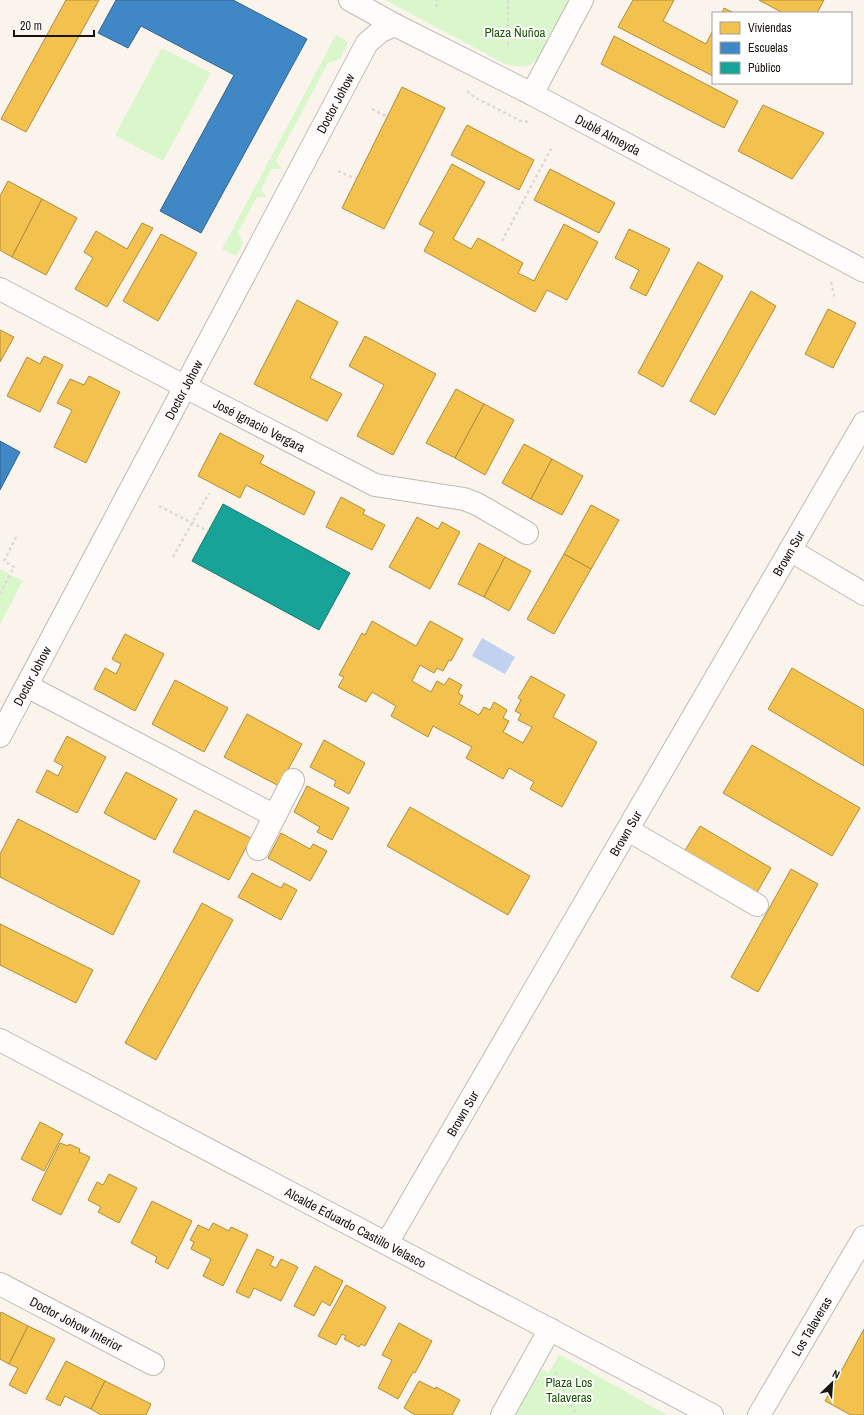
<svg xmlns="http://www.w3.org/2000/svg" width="864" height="1415" font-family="'Archivo Narrow',sans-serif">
  <rect width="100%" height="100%" fill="#faf4ed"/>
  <g fill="#daf7cb">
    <path d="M 385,0 L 569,0 C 561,15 544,54 533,63 C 525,69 514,66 505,64 Z"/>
    <polygon points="336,35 348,42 340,59 328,63 276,161 282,169 271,169 261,190 267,197 257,197 238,232 243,243 236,256 222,249"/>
    <polygon points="162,48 211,73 163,161 115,135"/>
    <polygon points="0,569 23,581 0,624"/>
    <polygon points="559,1355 564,1357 667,1415 515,1415 542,1369 549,1373"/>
  </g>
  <polygon fill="#c0d2f0" points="482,638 515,657 505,674 472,656"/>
  <g fill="#f2c14e" stroke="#b18d3b">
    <polygon points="66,0 99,0 26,132 1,119"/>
    <polygon points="633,0 674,0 663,21 706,44 713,30 713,76 618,27"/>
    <polygon points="759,0 824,0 817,13 783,13"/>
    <polygon points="724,8 734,13 722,13"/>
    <polygon points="614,36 738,101 724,128 601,64"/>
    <polygon points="402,87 445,108 384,229 342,208"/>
    <polygon points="763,105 824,133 792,179 738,151"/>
    <polygon points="467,125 534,160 519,190 451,155"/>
    <polygon points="452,164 485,182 453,239 471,249 478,238 523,263 518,273 534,281 564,224 598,242 567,300 547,290 535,312 424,251 434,232 419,224"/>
    <polygon points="550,169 615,203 599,233 534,200"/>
    <polygon points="8,181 42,199 12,257 0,250 0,196"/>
    <polygon points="42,199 77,218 46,275 12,257"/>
    <polygon points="142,223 153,228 107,307 75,289 93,258 84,252 96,231 127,249"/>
    <polygon points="629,229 670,249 646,296 630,288 639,270 615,258"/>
    <polygon points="161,234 197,253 158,321 123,301"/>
    <polygon points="698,262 723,276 663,387 638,373"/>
    <polygon points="751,291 776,306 715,415 690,401"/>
    <polygon points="297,300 338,322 310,378 342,394 327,421 254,384"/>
    <polygon points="828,309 856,323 833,368 805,354"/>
    <polygon points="0,330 14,337 0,362"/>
    <polygon points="365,336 436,374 393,455 357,436 384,385 349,366"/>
    <polygon points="44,356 63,365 40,412 7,396 27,357 40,364"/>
    <polygon points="89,376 120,392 86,463 54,447 72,410 57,403 70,379 84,385"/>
    <polygon points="456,389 484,404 455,458 426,443"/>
    <polygon points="484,404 514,420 485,475 455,458"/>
    <polygon points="220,433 264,456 260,463 315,492 304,515 246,485 240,498 198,476"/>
    <polygon points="524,444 552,459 531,499 502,483"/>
    <polygon points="552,459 583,476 562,515 531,499"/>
    <polygon points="341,497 365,510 363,514 385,525 372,550 326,527"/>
    <polygon points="591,505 619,520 591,569 564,554"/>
    <polygon points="417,517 438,529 442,522 460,532 430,589 389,567"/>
    <polygon points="479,543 505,557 484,597 458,584"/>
    <polygon points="564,554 591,569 554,634 527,619"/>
    <polygon points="505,557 531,571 509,611 484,597"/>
    <polygon points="372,621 416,646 430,621 463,639 451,661 449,660 443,671 437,668 434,673 420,665 412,681 431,692 437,681 444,685 449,678 462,685 458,693 463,696 459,704 479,715 484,707 490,710 494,702 507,710 503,718 509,721 503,732 523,743 532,727 518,720 521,714 515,711 521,700 518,698 531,676 565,695 553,717 597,742 562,807 530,789 534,782 509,768 503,779 466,758 472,747 433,726 428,737 391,716 396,706 372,692 366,702 338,687 344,677 339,675 362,633 365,635"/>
    <polygon points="125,634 164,654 135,711 94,689 105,668 116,674 121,664 112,659"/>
    <polygon points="792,668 864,710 864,766 768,709"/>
    <polygon points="175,680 228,708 204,752 152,724"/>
    <polygon points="247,714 302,744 279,786 224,757"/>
    <polygon points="67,736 106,757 77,813 36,792 47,770 58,776 63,766 54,761"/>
    <polygon points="324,740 365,763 349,794 334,786 336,781 310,767"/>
    <polygon points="752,745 860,808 832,856 723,793"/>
    <polygon points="126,772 177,799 155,840 104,813"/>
    <polygon points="307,786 349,808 332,840 317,832 320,827 294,812"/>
    <polygon points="410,807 530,876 508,915 387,846"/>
    <polygon points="195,810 251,838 229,880 173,852"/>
    <polygon points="18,819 140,881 113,935 0,877 0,854"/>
    <polygon points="700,826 771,868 756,894 684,852"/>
    <polygon points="281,833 310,849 313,844 327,851 310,881 268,858"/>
    <polygon points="791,869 818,884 758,992 731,977"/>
    <polygon points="252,873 281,888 284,883 297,890 281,920 238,897"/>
    <polygon points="202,903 233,920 156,1060 125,1043"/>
    <polygon points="0,924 93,970 76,1003 0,965"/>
    <polygon points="40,1122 63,1134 44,1171 21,1159"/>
    <polygon points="60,1143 68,1146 69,1144 80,1149 79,1152 90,1157 61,1215 32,1200"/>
    <polygon points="109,1174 137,1188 119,1223 98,1212 101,1207 88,1200 97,1182 103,1185"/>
    <polygon points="152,1201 192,1221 168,1269 155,1262 157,1257 131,1243"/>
    <polygon points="213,1223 229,1231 231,1227 248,1235 223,1286 203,1276 211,1259 191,1249 194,1242 190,1240 198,1225 209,1230"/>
    <polygon points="257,1249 274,1257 270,1265 276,1268 281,1259 298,1267 281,1301 254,1288 249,1298 236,1292"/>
    <polygon points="315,1266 343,1281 330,1306 322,1301 314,1316 294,1306"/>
    <polygon points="346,1285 386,1307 365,1346 361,1344 359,1347 344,1339 346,1336 342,1334 336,1345 318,1336"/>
    <polygon points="1,1312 28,1326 9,1364 0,1359 0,1315"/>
    <polygon points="399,1323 432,1341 415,1373 413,1372 398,1399 378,1388 392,1360 382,1355"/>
    <polygon points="28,1326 55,1339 26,1394 9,1385 18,1368 9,1364"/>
    <polygon points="864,1329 864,1415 851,1415 825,1401"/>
    <polygon points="66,1361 105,1381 91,1409 65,1396 60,1406 46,1399"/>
    <polygon points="105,1381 151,1404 146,1415 101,1415 91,1409"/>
    <polygon points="419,1381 435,1389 436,1387 460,1400 452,1415 415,1415 404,1408"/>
  </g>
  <g fill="#3f88c5" stroke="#33658e">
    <polygon points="116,0 233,0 307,39 201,233 160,211 234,75 141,26 128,48 98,33"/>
    <polygon points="0,441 20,452 0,490"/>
  </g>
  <polygon fill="#17a398" stroke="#17786f" points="223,504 350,573 319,630 192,561"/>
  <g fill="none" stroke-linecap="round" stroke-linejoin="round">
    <g stroke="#bfbab4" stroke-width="24">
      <g id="minor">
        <polyline points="532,94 582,0"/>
        <path id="s1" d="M 0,289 L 199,394 L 375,485 L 464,499 L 477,504 L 527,533"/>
        <polyline points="790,550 864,594"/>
        <polyline points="27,686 275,816"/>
        <path id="s2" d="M 0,736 L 367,43 L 381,31 L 395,25"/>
        <polyline points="628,830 757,905"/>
        <polyline points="258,849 293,780"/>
        <path id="s3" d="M 387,1243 L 864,423"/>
        <path id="s4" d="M 0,1284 L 153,1364"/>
        <polyline points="502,1415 550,1329"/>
        <path id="s5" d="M 759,1415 L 864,1237"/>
      </g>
    </g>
    <g stroke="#bfbab4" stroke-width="24">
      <g id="major">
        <path id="s6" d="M 350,0 L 395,25 L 532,94 L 864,271"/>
        <path id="s7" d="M 0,1040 L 712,1415"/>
      </g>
    </g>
    <g stroke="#dbdad7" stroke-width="2.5" stroke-dasharray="3 3" stroke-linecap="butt">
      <polyline points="436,7 437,0"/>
      <polyline points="508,45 508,0"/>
      <polyline points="467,91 474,97 521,121 528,122"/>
      <polyline points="372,109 388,117"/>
      <polyline points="338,171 356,179"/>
      <polyline points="502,241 552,147"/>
      <polyline points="831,282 835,299"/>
      <polyline points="159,506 208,531"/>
      <polyline points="173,557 209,493"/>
      <polyline points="0,594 14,567 4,561 16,537"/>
      <polyline points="555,1372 577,1415"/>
    </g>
    <use href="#minor" stroke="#fefdfc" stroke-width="22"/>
    <use href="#major" stroke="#fefdfc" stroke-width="22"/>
  </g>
  <g text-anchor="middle" stroke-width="4" stroke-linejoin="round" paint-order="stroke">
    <g font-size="13" fill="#1e5608" stroke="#fff">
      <text x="515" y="37">Plaza Ñuñoa</text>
      <text x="569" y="1387">Plaza Los<tspan x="569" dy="15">Talaveras</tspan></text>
    </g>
    <g font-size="13" fill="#18140f" stroke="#fff">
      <text dy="5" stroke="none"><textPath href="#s2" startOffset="716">Doctor Johow</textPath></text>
      <text dy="5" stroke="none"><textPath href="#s6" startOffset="291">Dublé Almeyda</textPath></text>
      <text dy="5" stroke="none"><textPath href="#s2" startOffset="392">Doctor Johow</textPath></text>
      <text dy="5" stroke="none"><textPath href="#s1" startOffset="293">José Ignacio Vergara</textPath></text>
      <text dy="5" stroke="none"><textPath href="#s3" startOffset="798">Brown Sur</textPath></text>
      <text dy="5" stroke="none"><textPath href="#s2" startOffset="68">Doctor Johow</textPath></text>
      <text dy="5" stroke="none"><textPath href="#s3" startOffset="474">Brown Sur</textPath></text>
      <text dy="5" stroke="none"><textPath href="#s3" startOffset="150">Brown Sur</textPath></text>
      <text dy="5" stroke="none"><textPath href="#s7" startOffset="402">Alcalde Eduardo Castillo Velasco</textPath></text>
      <text dy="5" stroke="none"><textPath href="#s4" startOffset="86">Doctor Johow Interior</textPath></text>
      <text dy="5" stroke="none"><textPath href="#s5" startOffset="103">Los Talaveras</textPath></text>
    </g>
  </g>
  <rect x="712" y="12" width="140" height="72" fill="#ffffff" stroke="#a3a19f"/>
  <rect x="720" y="22" width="20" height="12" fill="#f2c14e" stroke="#a3a19f"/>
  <text x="748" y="32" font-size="12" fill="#18140f">Viviendas</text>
  <rect x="720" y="42" width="20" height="12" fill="#3f88c5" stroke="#a3a19f"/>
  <text x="748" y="52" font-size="12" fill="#18140f">Escuelas</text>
  <rect x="720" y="62" width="20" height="12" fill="#17a398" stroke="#a3a19f"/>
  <text x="748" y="72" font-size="12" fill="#18140f">Público</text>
  <g transform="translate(832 1383) rotate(25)" stroke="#ffffff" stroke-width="3" paint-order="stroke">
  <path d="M0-3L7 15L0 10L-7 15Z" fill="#18140f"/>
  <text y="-6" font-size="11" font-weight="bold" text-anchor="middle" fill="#18140f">N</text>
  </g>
  <path d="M14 30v6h80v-6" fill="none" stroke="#18140f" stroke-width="2"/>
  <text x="20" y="30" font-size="12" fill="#18140f" stroke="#ffffff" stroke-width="3" paint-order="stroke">20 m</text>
</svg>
